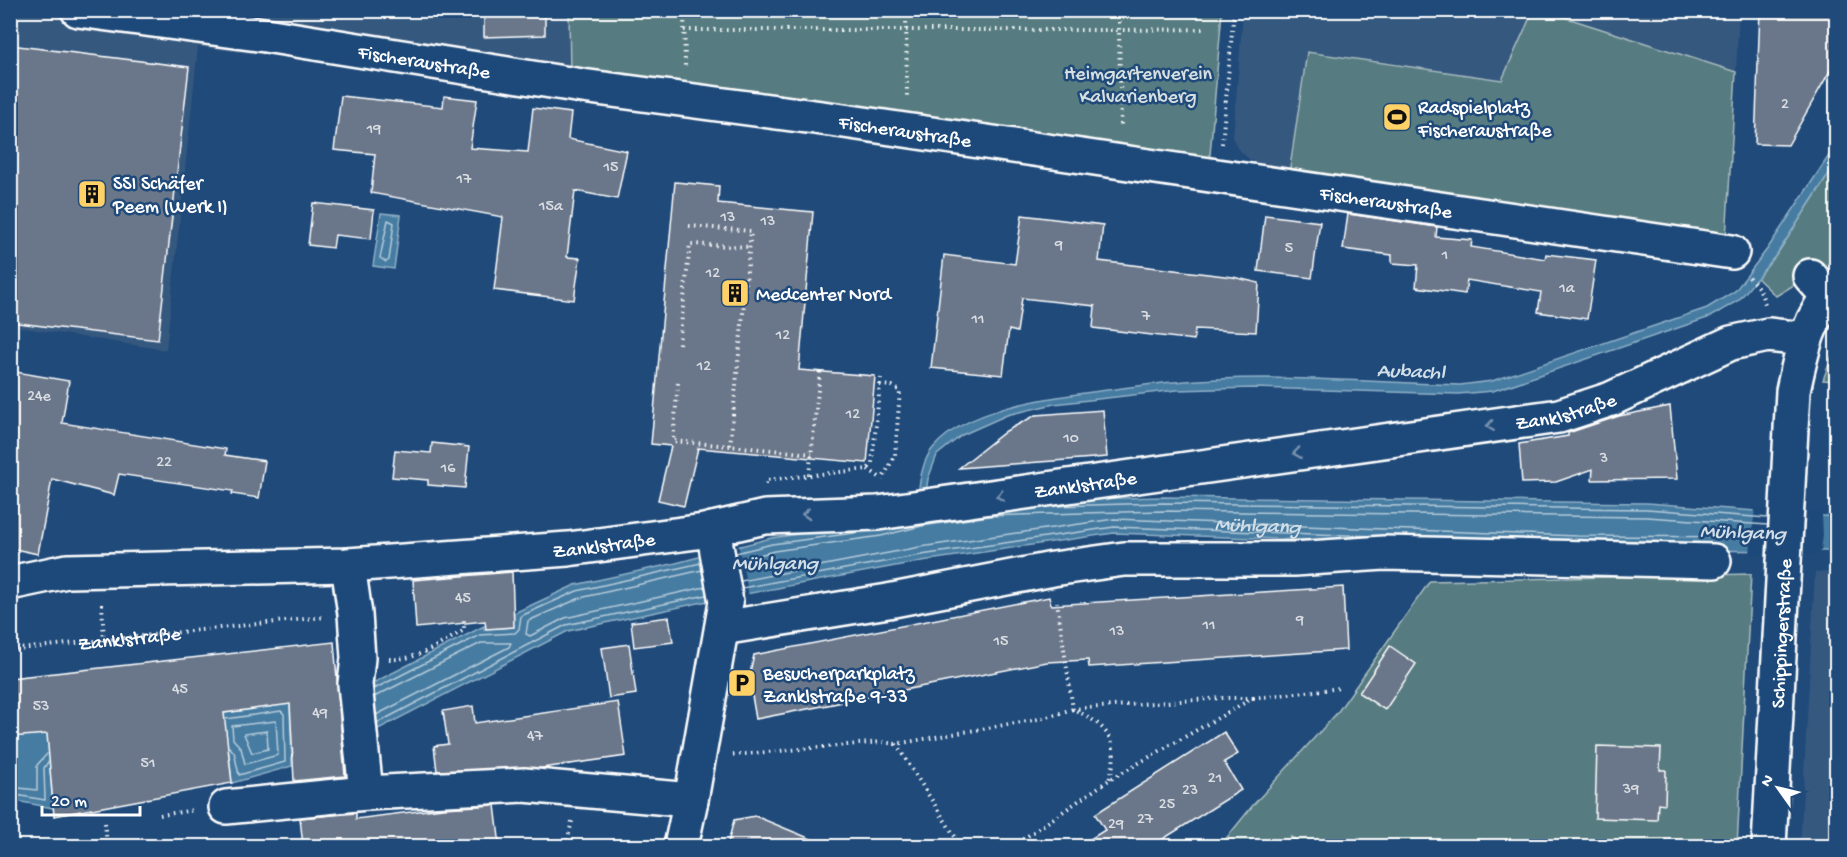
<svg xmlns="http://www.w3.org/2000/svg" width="1847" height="857" font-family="'Gochi Hand',sans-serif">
  <rect width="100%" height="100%" fill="#1f4a7a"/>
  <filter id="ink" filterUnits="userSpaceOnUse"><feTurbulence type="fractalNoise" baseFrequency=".0167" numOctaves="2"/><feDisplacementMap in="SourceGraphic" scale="12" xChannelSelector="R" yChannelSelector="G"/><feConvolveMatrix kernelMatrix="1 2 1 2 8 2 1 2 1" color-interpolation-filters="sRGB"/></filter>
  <g filter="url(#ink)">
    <g fill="#36587f">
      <polygon points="10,11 569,11 570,74 432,75 198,47 166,350 11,326"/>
      <polygon points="1243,11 1533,11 1502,80 1307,52 1289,174 1266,169 1249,159 1237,148 1233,138"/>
      <polygon points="1542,11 1739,11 1736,72"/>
      <polygon points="1815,572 1836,572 1836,846 1800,846"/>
    </g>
    <g fill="#567b81" stroke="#aabdc0" stroke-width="1.5">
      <polygon points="1542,10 1736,72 1726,239 1289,174 1307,52 1502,80 1533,11"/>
      <polygon points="569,11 1222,11 1209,167 570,74"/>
      <polygon points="1836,163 1836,259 1776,296 1757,278 1777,254"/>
      <polygon points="1836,345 1836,381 1823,380"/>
      <polygon points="1751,574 1737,846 1305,846 1290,836 1300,846 1220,846 1254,804 1337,713 1430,581"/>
    </g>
    <g fill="#467ca2" stroke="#90b0c7" stroke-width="1.5">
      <path d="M 1836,145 L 1836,163 L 1777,254 L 1739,300 L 1710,317 L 1493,391 L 1458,394 L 1254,388 L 1177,390 L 1054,404 L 1007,415 L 962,435 L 937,455 L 928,479 L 923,512 L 1082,499 L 1163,497 L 1647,503 L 1836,517 L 1836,551 L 1577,550 L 1114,533 L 922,561 L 703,602 L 568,631 L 359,739 L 367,686 L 484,626 L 484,629 L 513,627 L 514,613 L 575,585 L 676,563 L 771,538 L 879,523 L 915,514 C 919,494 919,464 933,448 C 965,409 1045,398 1092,392 C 1119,389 1147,384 1174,382 C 1268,373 1365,382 1460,385 L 1492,381 L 1707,308 L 1735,291 L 1768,248 Z"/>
      <polygon points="381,213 401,215 394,269 373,266"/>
      <polygon points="290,704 292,766 232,783 229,753 217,714"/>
      <polygon points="63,732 50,768 53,808 11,800 10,737"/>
    </g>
    <g fill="#1f4a7a">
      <polygon points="1755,508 1822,513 1823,535 1821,551 1813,554 1750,553"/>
      <polygon points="738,544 749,596 709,604 699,557 705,552"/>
    </g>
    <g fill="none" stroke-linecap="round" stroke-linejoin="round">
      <g stroke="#b5cbda" stroke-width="1.5">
        <polygon points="388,220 394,223 389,260 386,262 380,258"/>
        <polyline points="1053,506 1163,503 1647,509 1768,518"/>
        <polyline points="736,553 772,544 862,532"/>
        <polyline points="737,561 774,551 881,536 922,526 989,516 1083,513 1163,511 1647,517 1768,525"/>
        <polyline points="702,570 580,598 528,621 526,634 530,636 565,618 705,587"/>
        <path id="s1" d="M 741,581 L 920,547 L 1114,519 L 1577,536 L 1767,537"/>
        <polyline points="742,588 921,555 1114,527 1375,536"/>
        <polyline points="374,689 480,635 515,633 519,629 521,616 577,591 701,563"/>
        <polyline points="374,697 481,643 511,643 509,647 376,715"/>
        <polyline points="226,719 281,711 284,714 285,762 239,775 234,752 229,747"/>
        <polygon points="276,721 278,755 245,764 241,748 233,739 232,726"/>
        <polyline points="377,723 566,625 706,595"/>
        <polygon points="267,731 268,749 252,753 244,734"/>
        <polyline points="10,787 37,790 37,765 47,754"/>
        <polyline points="10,794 45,800 44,768 48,762"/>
      </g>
    </g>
    <g fill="#6b778a" stroke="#fff" stroke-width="1.5">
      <polygon points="484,10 545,10 545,35 484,37"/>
      <polygon points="1760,10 1836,10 1836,60 1788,145 1755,144"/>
      <polygon points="10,45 189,67 158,340 10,322"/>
      <polygon points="341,96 443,107 444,96 477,100 470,148 528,152 533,108 571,113 568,139 627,151 617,199 575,191 567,257 580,258 574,300 494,290 503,217 371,193 375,154 334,150"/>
      <polygon points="675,182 719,186 718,203 813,212 799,370 875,376 867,463 698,448 684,506 658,500 671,446 651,444"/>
      <polygon points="313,203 374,210 371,239 335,235 333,248 308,245"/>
      <polygon points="1348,214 1437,227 1436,237 1472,240 1471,247 1545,259 1546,254 1596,260 1587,319 1538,312 1541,292 1467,280 1465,294 1416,287 1418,265 1392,263 1392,255 1343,249"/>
      <polygon points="1022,215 1103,225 1099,261 1233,277 1259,283 1256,332 1195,329 1194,340 1093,328 1095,306 1022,298 1017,332 1009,330 1003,375 931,368 944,255 1015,264"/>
      <polygon points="1265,215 1320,222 1312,278 1258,271"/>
      <polygon points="10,371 69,381 62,423 226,449 225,455 265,461 259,498 232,494 233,491 119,474 114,495 52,479 38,554 10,548"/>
      <polygon points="1670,406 1677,479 1592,480 1593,469 1556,482 1522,483 1519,444 1568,436 1568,433 1619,416"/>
      <polygon points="1103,410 1107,457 959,468 1006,431 1036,415"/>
      <polygon points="432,443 469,447 465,488 428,485 428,480 392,477 395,450 431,453"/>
      <polygon points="512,572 514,627 486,629 485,621 416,628 413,580"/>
      <polygon points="1343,587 1346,650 1089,667 1088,660 1047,662 756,719 749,678 754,655 1049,597 1051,605"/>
      <polygon points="669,617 673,642 634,647 631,622"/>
      <polygon points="334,642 345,776 294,781 290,704 224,713 232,783 54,816 47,734 10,737 10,678"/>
      <polygon points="629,644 636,694 609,698 602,648"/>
      <polygon points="1390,646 1416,664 1385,710 1359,693"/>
      <polygon points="618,702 626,756 542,768 437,771 434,746 448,744 443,711 473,706 475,723"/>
      <polygon points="1224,732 1238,754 1224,762 1241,790 1152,846 1079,846 1105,830 1095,814"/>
      <polygon points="1597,746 1661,748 1660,770 1666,770 1665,804 1658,803 1657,820 1595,818"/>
      <polygon points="495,805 500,846 303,846 300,818 356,813 356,819 443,808"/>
      <polygon points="755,816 828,846 727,846 734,820"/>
    </g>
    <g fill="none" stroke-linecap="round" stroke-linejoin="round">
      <g stroke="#fff" stroke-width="38">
        <g id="minor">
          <path id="s3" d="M 78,10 L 265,35 L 582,86 L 837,120 L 1732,252"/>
          <polyline points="1810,276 1828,296"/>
          <polyline points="348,565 355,614 358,658 355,684 366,793"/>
          <path id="s4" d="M 10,583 L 67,571 L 348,565 L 568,549 L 704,531 L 765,517 L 878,513 L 1559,416 L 1611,399 L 1731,343 L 1768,335 L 1804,339"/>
          <polyline points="722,628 888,601 1053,569 1124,559 1294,559 1384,553 1714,561"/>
          <polyline points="226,807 366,793 524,785 691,800"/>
          <polyline points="681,846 691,800 726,602 713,529"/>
          <path id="s5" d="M 1769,846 L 1793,391 C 1801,354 1808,316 1836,288"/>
        </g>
      </g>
      <g stroke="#fff" stroke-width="4" stroke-dasharray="1.5 4.5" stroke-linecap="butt">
        <polyline points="684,10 685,67"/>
        <polyline points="906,10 907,97"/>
        <polyline points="1119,10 1119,30 1207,29"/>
        <polyline points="684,30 1119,30 1121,128"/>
        <polyline points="1222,144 1234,10"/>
        <polyline points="689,226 751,231 730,446 812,454"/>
        <polyline points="1749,277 1760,290 1765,304"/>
        <polyline points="679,344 690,244 750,247"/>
        <polyline points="678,383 673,441 730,446"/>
        <polyline points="880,385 881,378"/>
        <polyline points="868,469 882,479"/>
        <polyline points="809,475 820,372"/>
        <polyline points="766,484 766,480 868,469 872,463 880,385 892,386 900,391 895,455 882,480"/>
        <polyline points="102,604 104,641"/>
        <path id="s2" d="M 10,650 L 324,617"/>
        <path d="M 389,659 C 416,661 441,644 464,630 L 464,617"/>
        <polyline points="1253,698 1341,688"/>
        <polyline points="896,744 961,846"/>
        <path d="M 733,755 L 881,742 L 896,744 L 1044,718 L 1073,709 C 1107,725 1122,742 1109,780"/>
        <polyline points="160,815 195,810"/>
        <polyline points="105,823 107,846"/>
        <polyline points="566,846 572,821"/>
        <polyline points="1013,846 1109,780 1253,698 1222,698 1073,709 1057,602"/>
      </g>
      <use href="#minor" stroke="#1f4a7a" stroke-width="33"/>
    </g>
    <defs><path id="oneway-chevron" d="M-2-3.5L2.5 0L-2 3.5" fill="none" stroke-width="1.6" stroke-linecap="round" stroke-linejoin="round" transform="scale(1.5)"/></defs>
    <g stroke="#7992af">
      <use href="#oneway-chevron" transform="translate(1490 426) rotate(172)"/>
      <use href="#oneway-chevron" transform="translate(1297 453) rotate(172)"/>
      <use href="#oneway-chevron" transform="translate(1000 496) rotate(172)"/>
      <use href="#oneway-chevron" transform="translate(806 514) rotate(177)"/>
    </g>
  </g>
  <defs>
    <g id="stadium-square" transform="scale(1.5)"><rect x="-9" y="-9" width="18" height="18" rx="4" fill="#ffd166" stroke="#1f4a7a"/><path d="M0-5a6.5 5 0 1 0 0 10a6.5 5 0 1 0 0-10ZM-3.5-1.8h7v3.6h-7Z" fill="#111"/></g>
    <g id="building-square" transform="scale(1.5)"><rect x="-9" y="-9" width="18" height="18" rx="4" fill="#ffd166" stroke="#1f4a7a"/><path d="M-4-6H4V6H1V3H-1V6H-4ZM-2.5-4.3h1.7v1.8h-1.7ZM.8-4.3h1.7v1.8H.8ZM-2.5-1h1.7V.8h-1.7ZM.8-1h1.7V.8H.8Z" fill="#111"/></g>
    <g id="parking-square" transform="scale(1.5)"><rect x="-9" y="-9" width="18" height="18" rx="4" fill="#ffd166" stroke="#1f4a7a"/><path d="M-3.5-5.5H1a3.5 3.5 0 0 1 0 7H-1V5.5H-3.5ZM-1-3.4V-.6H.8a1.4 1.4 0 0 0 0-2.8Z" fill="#111"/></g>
  </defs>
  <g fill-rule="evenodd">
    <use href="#stadium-square" x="1397" y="117"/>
    <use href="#building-square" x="92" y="194"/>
    <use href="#building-square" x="735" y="293"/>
    <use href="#parking-square" x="742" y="683"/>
  </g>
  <g text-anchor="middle" stroke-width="5" stroke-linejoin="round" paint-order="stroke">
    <g font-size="16" fill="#dadde2">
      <text x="1785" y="108">2</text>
      <text x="374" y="133">19</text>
      <text x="611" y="171">15</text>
      <text x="464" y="183">17</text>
      <text x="551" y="210">15a</text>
      <text x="728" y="221">13</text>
      <text x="768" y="225">13</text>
      <text x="1059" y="249">9</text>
      <text x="1289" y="252">5</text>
      <text x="1445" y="259">1</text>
      <text x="713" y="277">12</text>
      <text x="1567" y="292">1a</text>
      <text x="1146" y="320">7</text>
      <text x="978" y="323">11</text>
      <text x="783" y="339">12</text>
      <text x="704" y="370">12</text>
      <text x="39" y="400">24e</text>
      <text x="853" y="418">12</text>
      <text x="1071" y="442">10</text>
      <text x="1604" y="462">3</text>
      <text x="164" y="466">22</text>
      <text x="448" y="472">16</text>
      <text x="463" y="602">45</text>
      <text x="1300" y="624">9</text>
      <text x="1209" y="629">11</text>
      <text x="1117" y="635">13</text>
      <text x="1001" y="645">15</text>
      <text x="180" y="693">45</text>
      <text x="41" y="710">53</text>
      <text x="320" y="717">49</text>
      <text x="535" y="740">47</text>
      <text x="148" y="767">51</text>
      <text x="1215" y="782">21</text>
      <text x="1631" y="793">39</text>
      <text x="1190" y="794">23</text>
      <text x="1167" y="808">25</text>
      <text x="1145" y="823">27</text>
      <text x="1116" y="828">29</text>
    </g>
    <g font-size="20" fill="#fff" stroke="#1f4a7a">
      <text dy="7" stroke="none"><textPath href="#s3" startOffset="350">Fischeraustraße</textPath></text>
      <text dy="7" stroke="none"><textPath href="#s3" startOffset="836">Fischeraustraße</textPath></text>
      <text dy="7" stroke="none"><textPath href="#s3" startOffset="1322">Fischeraustraße</textPath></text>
      <text dy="7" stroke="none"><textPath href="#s4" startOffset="1568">Zanklstraße</textPath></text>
      <text dy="7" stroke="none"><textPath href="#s4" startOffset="1082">Zanklstraße</textPath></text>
      <text dy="7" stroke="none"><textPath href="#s4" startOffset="596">Zanklstraße</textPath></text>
      <text dy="7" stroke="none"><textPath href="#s5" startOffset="213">Schippingerstraße</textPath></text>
      <text dy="7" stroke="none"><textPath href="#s2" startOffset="120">Zanklstraße</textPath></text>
    </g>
    <g font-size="20" fill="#d5dee0" stroke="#1f4a7a">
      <text x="1138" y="79">Heimgartenverein<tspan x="1138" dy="23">Kalvarienberg</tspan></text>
    </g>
    <g font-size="20" fill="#fff" stroke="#1f4a7a" text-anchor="start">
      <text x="1418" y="113">Radspielplatz<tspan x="1418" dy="23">Fischeraustraße</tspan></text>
      <text x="113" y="189">SSI Schäfer<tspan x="113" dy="23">Peem (Werk I)</tspan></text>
      <text x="756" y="300">Medcenter Nord</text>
      <text x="763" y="679">Besucherparkplatz<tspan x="763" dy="23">Zanklstraße 9-33</tspan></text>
    </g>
    <g font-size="21" font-style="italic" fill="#d1dee8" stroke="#1f4a7a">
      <text transform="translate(1411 370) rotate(2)" y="7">Aubachl</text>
      <text dy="7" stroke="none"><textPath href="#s1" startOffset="522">Mühlgang</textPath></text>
      <text transform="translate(1743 531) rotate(2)" y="7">Mühlgang</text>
      <text x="775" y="569">Mühlgang</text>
    </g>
  </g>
  <rect width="1847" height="857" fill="none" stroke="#1f4a7a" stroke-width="36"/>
  <rect x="18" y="18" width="1811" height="821" fill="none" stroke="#fff" stroke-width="2" filter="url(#ink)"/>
  <g transform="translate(1778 788) rotate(304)" stroke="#1f4a7a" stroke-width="4.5" paint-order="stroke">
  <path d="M0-4.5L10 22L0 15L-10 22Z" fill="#ffffff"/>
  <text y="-9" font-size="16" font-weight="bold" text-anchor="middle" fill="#ffffff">N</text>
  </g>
  <path d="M42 806v9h98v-9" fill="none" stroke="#ffffff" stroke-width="3"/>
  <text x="51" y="806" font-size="18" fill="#ffffff" stroke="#1f4a7a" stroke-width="4.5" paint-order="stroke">20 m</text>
</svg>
